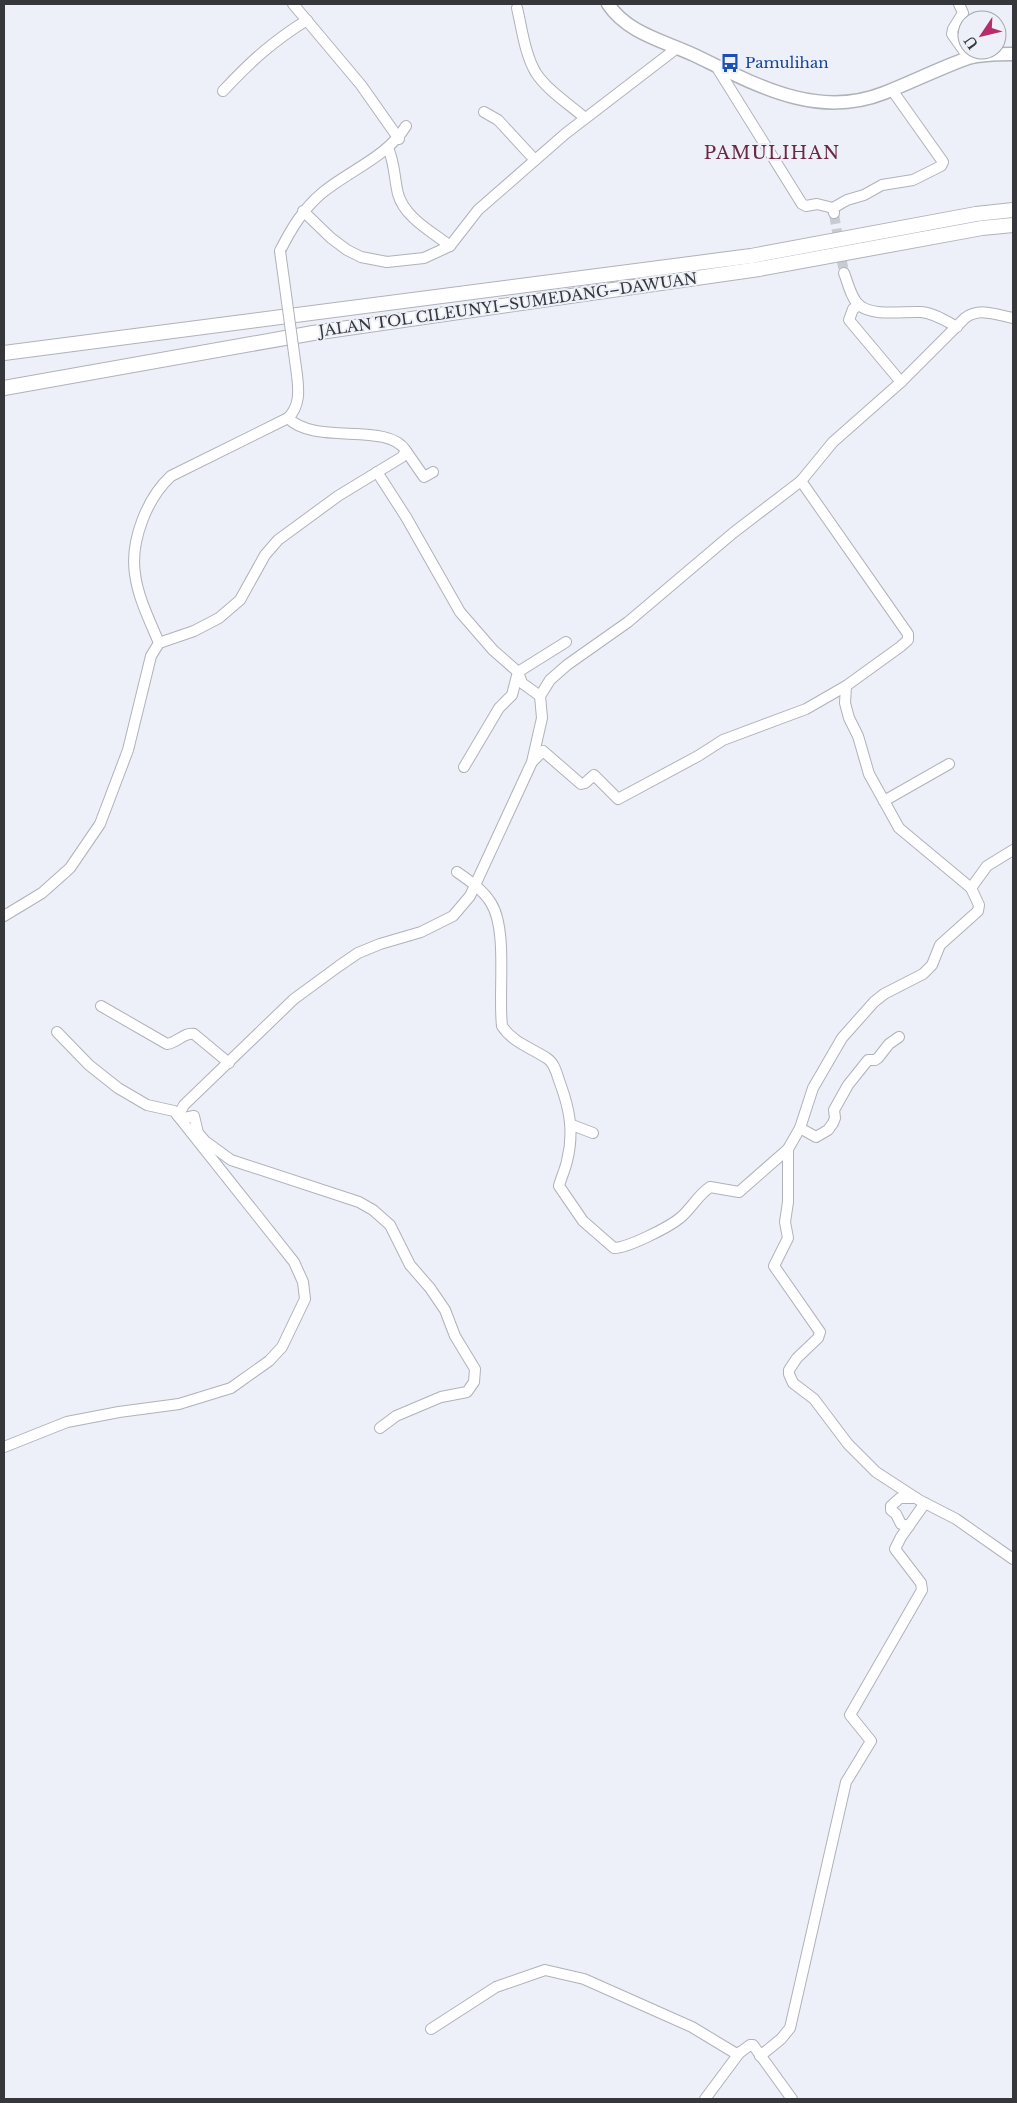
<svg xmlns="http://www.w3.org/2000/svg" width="1017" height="2103" font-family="'Libre Baskerville',serif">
  <rect width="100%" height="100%" fill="#edf0f8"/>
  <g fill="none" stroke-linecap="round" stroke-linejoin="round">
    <polyline stroke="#c8cbd2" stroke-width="10" stroke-dasharray="10 5" stroke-linecap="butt" points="834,214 844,273"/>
    <g stroke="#afb2b9" stroke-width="12">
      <g id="minor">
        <polyline points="293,4 361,85 399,139"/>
        <polyline points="959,4 963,13 953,29 952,34 969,58"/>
        <path d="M 517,8 C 522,29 525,55 536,73 C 548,91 569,104 585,118"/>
        <polyline points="716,66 802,204 806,206 817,204 833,208 834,213"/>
        <path d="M 223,91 C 251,61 272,42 307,20"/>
        <polyline points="484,112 498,120 535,160"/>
        <path d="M 388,148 C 395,164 394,177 398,194 C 405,218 431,231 450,246"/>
        <polyline points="833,208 847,200 864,195 882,185 913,180 941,166 943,162 892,90"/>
        <polyline points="303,211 331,238 347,250 361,257 387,262 424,258 450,246 478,210 565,134 677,48"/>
        <path d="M 280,251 C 291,229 303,209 322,193 C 350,170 387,157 406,126"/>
        <path d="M 844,273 C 848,283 851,298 859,305 C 873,317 904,311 921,312 C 934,313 946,321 957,327"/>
        <polyline points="859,305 853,309 849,320 901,382"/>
        <polyline points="406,451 424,477 433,472"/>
        <polyline points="377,472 406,517 460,612 493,650 518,672 522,683 540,696"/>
        <polyline points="801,481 908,634 908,640 900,647 846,686 845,703 849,718 858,736 869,774 899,828 971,888 987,866 1013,850"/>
        <path d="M 159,643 L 194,631 L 219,618 L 240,600 L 265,555 L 278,540 L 338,496 L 402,457 L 406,451 C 388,421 315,446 288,418"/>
        <polyline points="533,761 543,751 581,784 585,783 594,775 618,799 698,756 723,740 806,709 846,686"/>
        <polyline points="464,767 499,708 512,695 518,672 566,642"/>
        <polyline points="884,801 949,764"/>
        <path d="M 457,872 C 470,881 483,890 491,903 C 508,930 498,993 502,1026 C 513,1043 532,1048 548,1059 C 555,1064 557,1075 560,1083 C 570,1110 574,1133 567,1161 C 565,1170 561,1178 559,1186 L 583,1221 L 614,1248 C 628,1248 669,1227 680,1218 C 691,1209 698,1195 710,1187 L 739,1192 L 788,1149 L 800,1128 L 813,1088 L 842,1038 L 874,1002 L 884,994 L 923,974 L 932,965 L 940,945 L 978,911 L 979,905 L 971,888"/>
        <path d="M 4,916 L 42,893 L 70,868 L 100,824 L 128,750 L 151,656 L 159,643 C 150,621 138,598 135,574 C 130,541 147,498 171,476 L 288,418 C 300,406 299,391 297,375"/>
        <path d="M 101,1006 L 167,1044 C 177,1043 184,1032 194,1034 L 229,1063"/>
        <polyline points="57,1032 89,1065 118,1088 147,1105 174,1111 178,1116 184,1118 194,1116 198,1133 205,1141 231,1160 359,1202 373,1210 390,1225 410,1265 430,1288 445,1310 455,1336 475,1369 474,1382 467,1392 441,1397 396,1416 380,1428"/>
        <polyline points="572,1125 593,1133"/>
        <polyline points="800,1128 816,1137 828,1130 833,1123 835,1118 834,1110 848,1085 868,1060 875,1060 878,1058 889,1044 899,1037"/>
        <polyline points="788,1149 788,1202 785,1222 788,1238 774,1266 820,1332 818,1338 797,1358 789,1370 789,1374 793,1383 814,1399 848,1444 876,1472 919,1500 956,1519 1013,1559"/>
        <path d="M 4,1447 L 67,1422 L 119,1412 L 179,1404 L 231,1388 L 269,1361 L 282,1347 L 305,1299 L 303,1282 L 294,1262 L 178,1116 L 184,1105 L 294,999 L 339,966 L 358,953 L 380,944 L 421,932 L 453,916 L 470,896 L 532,762 L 542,718 L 540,696 L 550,680 L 567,665 L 628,622 L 733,533 L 801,481 L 833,442 L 901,382 L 965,318 C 980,307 997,315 1013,318"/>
        <polyline points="909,1526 901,1524 896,1514 891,1510 891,1506 900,1498 916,1498"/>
        <polyline points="431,2029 496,1987 545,1970 584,1979 692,2027 735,2053 738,2054 750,2045 753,2045 792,2099"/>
        <polyline points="760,2056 781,2039 790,2028 846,1782 871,1741 850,1715 922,1590 921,1583 895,1549 901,1537 925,1503"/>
        <polyline points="705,2099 740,2052"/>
      </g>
    </g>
    <g stroke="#afb2b9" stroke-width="15">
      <path id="major" d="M 608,4 C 627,33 664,41 694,55 C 755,84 816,120 884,93 C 912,82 940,68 968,58 C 982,54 999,54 1013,54"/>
    </g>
    <g stroke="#afb2b9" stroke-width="16">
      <g id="highway">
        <polyline points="4,353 751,256 976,214 1013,210"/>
        <polyline points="4,388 313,333 759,269 982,228 1013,225"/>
      </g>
    </g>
    <use href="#minor" stroke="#fff" stroke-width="10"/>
    <use href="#major" stroke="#fff" stroke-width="12"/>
    <use href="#highway" stroke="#fff" stroke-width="14"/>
    <g stroke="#afb2b9" stroke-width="12" stroke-linecap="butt">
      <polyline id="minor-bridge" points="280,251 297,375"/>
    </g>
    <use href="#minor-bridge" stroke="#fff" stroke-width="10"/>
  </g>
  <defs>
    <g id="bus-bare" transform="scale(1.5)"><path d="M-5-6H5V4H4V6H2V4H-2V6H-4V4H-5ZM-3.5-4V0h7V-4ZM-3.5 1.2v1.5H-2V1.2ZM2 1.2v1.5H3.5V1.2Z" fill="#1a4fb4" stroke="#edf0f8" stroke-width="2.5" paint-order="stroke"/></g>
  </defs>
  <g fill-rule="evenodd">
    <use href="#bus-bare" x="730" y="63"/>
  </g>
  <g text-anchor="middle" stroke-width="4" stroke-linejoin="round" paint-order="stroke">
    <g font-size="15" fill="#164399" stroke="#edf0f8" text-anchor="start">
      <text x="745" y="68">Pamulihan</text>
    </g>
    <g font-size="15" fill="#35373a" stroke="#edf0f8">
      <text transform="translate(508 305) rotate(-8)" y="5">JALAN TOL CILEUNYI–SUMEDANG–DAWUAN</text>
    </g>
    <g font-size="18" letter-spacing="1" fill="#6b2843" stroke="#edf0f8">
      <text x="772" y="159">PAMULIHAN</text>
    </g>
  </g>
  <rect width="1017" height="2103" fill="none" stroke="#35373a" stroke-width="10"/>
  <g transform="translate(982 35) rotate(235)"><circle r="24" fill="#edf0f8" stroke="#a3a6ac"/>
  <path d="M0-4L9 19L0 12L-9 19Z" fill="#b62d6b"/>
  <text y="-8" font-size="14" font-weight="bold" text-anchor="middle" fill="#35373a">U</text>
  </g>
</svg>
